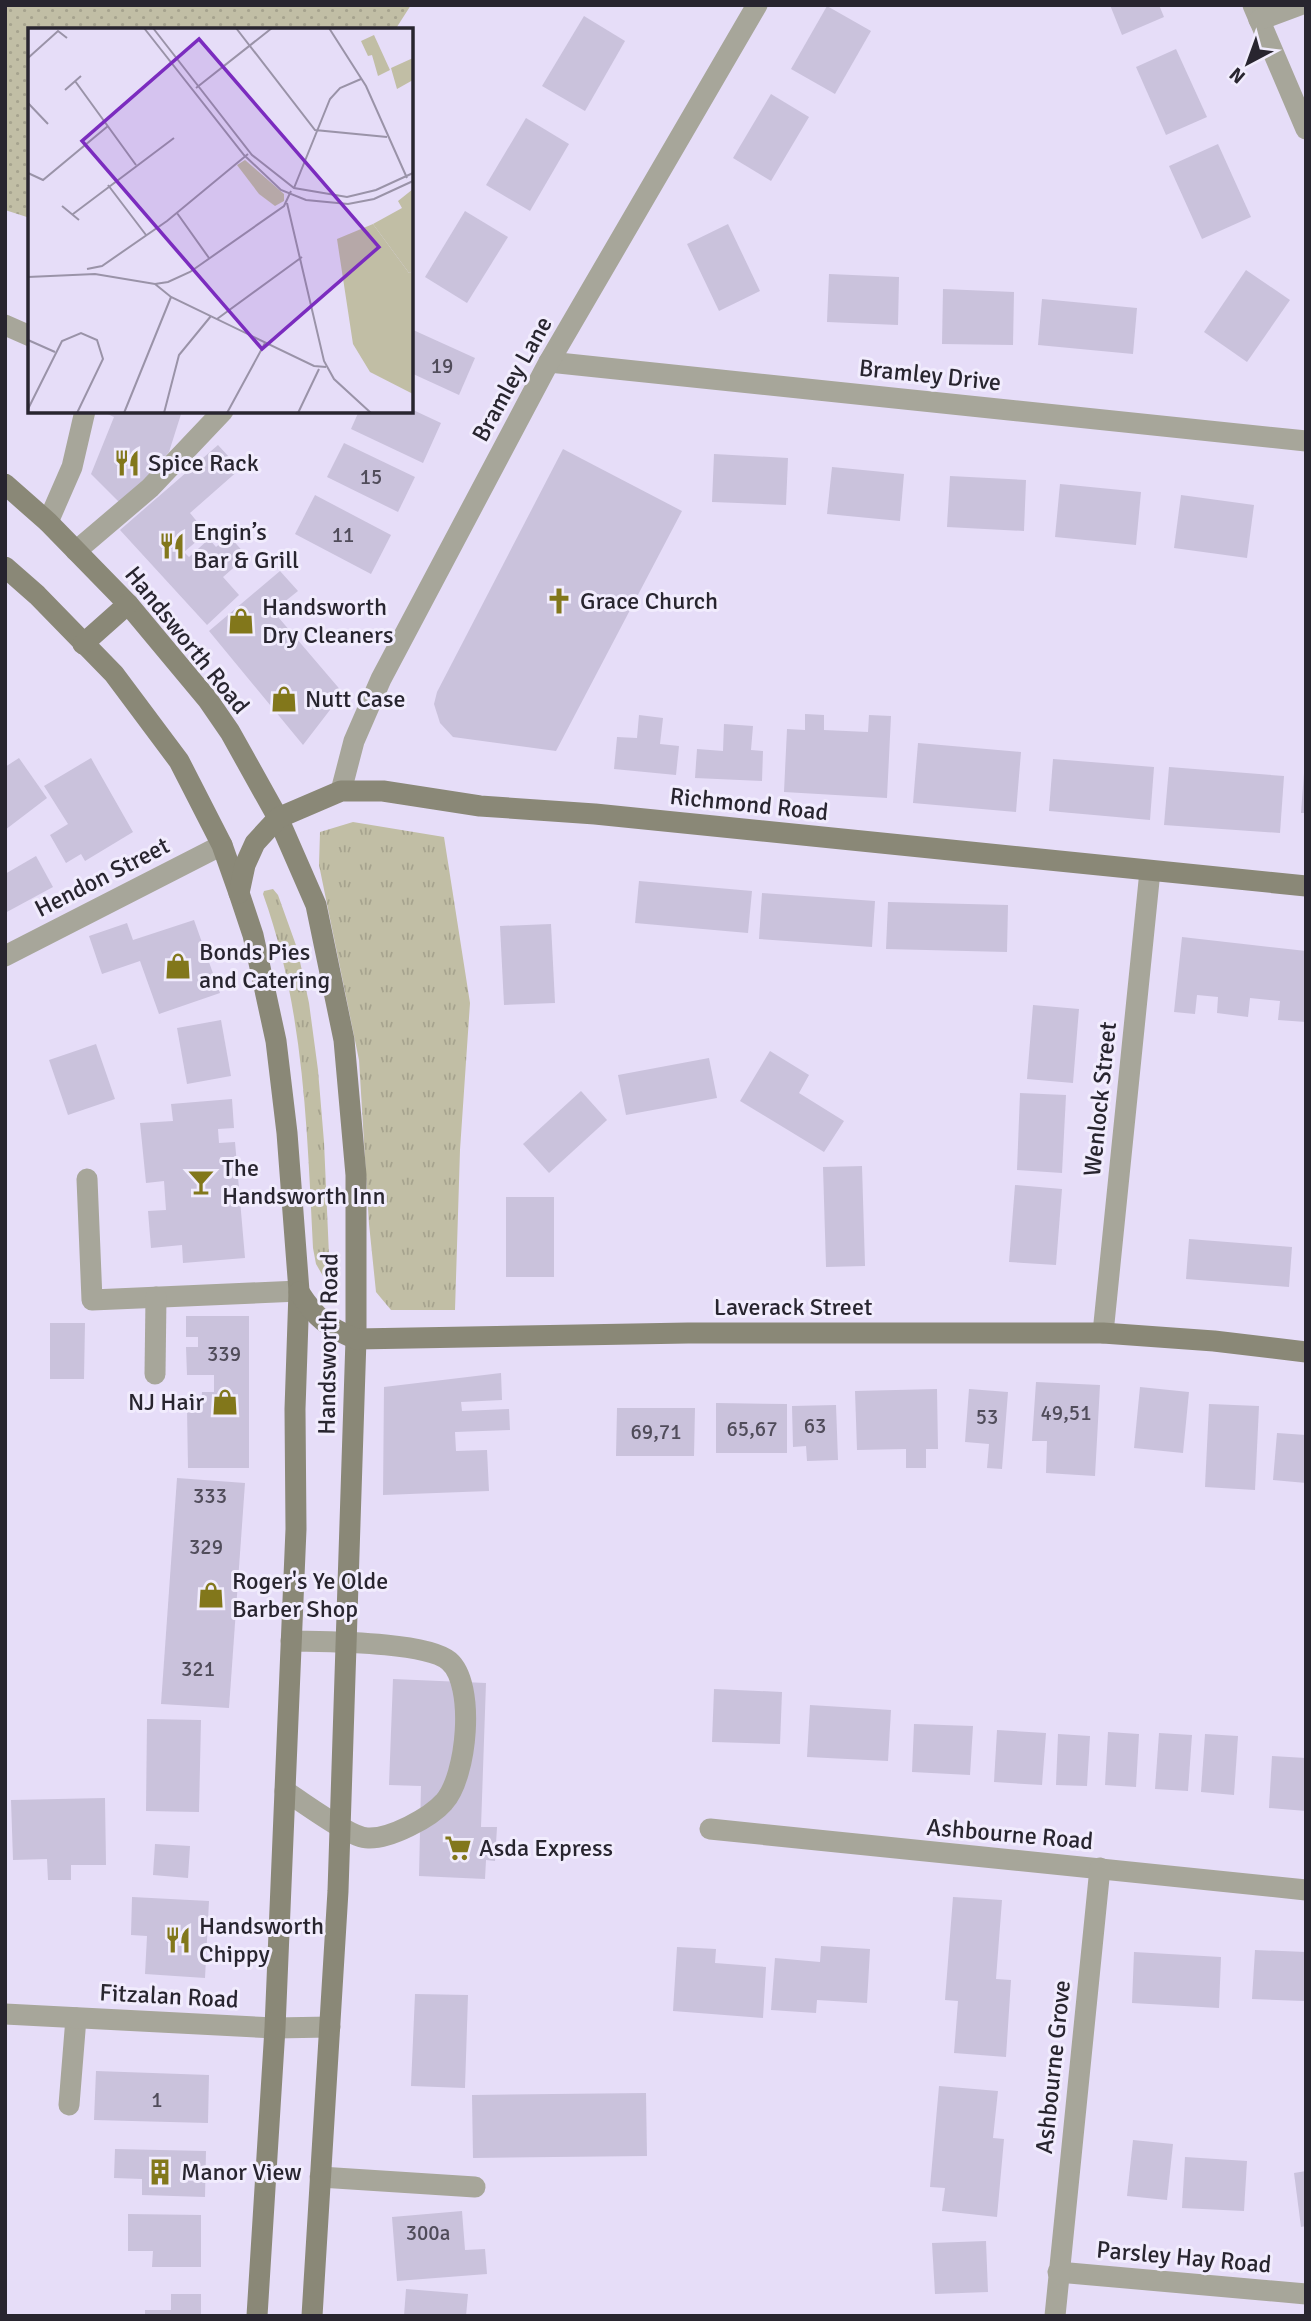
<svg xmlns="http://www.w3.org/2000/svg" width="1311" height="2321" font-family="Signika,sans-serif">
  <defs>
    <pattern id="grass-tufts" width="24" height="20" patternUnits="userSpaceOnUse" patternTransform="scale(1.75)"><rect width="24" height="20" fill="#c1bea5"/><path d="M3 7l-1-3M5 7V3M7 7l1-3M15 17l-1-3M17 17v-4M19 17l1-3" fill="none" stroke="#a6a38e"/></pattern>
    <pattern id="park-dots" width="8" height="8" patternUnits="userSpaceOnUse" patternTransform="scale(1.75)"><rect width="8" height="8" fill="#c1bea5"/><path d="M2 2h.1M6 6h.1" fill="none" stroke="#a6a38e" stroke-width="1.8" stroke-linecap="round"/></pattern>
  </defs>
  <rect width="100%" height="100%" fill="#e6ddf8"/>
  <g fill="url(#grass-tufts)">
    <polygon points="353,822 444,837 470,1003 460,1150 455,1310 391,1310 376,1292 369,1224 359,1060 319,865 320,832"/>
    <path d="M 273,889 L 278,895 L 297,948 L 309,1003 L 318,1070 L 324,1142 L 330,1278 L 323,1276 L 316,1264 L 313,1248 C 307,1128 304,1008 263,894 L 264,891 Z"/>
  </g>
  <polygon fill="url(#park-dots)" points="5,5 411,5 395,30 30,30 30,218 5,210"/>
  <g fill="#cac2dc">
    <polygon points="1110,5 1159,5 1164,17 1122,35"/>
    <polygon points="827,6 871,31 835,94 791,69"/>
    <polygon points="584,16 625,41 585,111 542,86"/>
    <polygon points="1176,49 1207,117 1166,135 1136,67"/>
    <polygon points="771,94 809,117 771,181 733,158"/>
    <polygon points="526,118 569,144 530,211 486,185"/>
    <polygon points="1218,144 1251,217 1202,239 1169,166"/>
    <polygon points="465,211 508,237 467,303 425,277"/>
    <polygon points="728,224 760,291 719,311 687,244"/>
    <polygon points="1246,270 1290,300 1247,362 1204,332"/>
    <polygon points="829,274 899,277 898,325 827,322"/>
    <polygon points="943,289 1014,292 1013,345 942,344"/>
    <polygon points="1042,299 1137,308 1133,354 1038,345"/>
    <polygon points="411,329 475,358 459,395 411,373"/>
    <polygon points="411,409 441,423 423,463 351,429 359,411 411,411"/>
    <polygon points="101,411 182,411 169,452 122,505 91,474 114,417"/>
    <polygon points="344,443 415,477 398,512 327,477"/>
    <polygon points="218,445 240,469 190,513 199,524 198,540 184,552 189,557 209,539 216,547 229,536 247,556 223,577 239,595 207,625 120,530"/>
    <polygon points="563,449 682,511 556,751 453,737 440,723 434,704 437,692"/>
    <polygon points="714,454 788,458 786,505 712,502"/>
    <polygon points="832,467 904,474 900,521 827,514"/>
    <polygon points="950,476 1026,480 1024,531 947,527"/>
    <polygon points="1060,484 1141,492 1136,545 1055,537"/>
    <polygon points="315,495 391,535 371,574 295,534"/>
    <polygon points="1181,495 1254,505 1247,558 1174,548"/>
    <polygon points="280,571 298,591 273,611 343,693 303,745 209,631"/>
    <polygon points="805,714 824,715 824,730 868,732 869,715 891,716 887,798 784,792 787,729 805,730"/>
    <polygon points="639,715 663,718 660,744 679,746 676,775 614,769 617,737 637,738"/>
    <polygon points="724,724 753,726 751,750 763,751 762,781 695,778 697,749 723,751"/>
    <polygon points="918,743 1021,752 1016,812 913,803"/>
    <polygon points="19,758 47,798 5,830 5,767"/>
    <polygon points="91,758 133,832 85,861 81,854 66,863 50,835 68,824 44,786"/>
    <polygon points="1053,759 1154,767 1150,820 1049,811"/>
    <polygon points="1169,767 1284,776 1280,833 1164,825"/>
    <polygon points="1304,773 1306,773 1306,813 1301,813"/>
    <polygon points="36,856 53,887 5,913 5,874"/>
    <polygon points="639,881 752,891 748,933 635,923"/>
    <polygon points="762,893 875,901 872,947 759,939"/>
    <polygon points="888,902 1008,905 1007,952 886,949"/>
    <polygon points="194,920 220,993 159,1014 140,961 102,974 89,936 127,923 133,940"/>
    <polygon points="551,924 555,1003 504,1005 500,926"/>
    <polygon points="1182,937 1306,951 1306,1022 1278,1020 1280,1001 1250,998 1248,1017 1217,1013 1218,997 1197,995 1195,1014 1174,1012"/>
    <polygon points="1033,1005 1079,1009 1073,1083 1027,1079"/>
    <polygon points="221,1020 231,1076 187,1084 177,1028"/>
    <polygon points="96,1044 115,1099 68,1115 49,1060"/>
    <polygon points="770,1051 809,1075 799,1093 844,1121 824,1152 740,1101"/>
    <polygon points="709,1058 717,1098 626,1115 618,1075"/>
    <polygon points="581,1091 607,1120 549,1173 523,1144"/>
    <polygon points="1020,1093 1066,1095 1062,1173 1017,1170"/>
    <polygon points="232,1099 234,1128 218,1129 219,1143 235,1142 245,1258 183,1263 182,1245 151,1248 148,1211 166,1210 164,1181 146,1183 140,1123 173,1121 171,1104"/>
    <polygon points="862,1166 865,1266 826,1267 823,1167"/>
    <polygon points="1015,1185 1062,1189 1056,1265 1009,1262"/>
    <rect x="506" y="1197" width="48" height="80"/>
    <polygon points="1189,1239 1292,1247 1289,1287 1186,1279"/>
    <polygon points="186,1316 249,1316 249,1468 188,1468 187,1408 201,1408 202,1392 214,1392 214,1375 187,1375 186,1347 198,1347 198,1337 186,1337"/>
    <polygon points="50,1323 85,1323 84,1379 50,1379"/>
    <polygon points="501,1373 502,1400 461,1402 462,1411 509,1409 510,1430 455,1432 456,1451 487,1450 489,1491 383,1495 384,1387"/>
    <polygon points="1036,1382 1100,1385 1095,1476 1046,1473 1047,1441 1032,1441"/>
    <polygon points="1140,1387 1189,1392 1183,1453 1134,1448"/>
    <polygon points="937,1389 938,1449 926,1449 926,1468 906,1468 906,1449 857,1450 855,1391"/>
    <polygon points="969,1389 1008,1392 1002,1469 987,1468 989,1444 965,1442"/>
    <polygon points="716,1403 787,1404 787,1453 716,1453"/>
    <polygon points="1209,1404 1259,1406 1255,1490 1205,1487"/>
    <polygon points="836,1405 838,1460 807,1461 806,1446 793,1447 792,1406"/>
    <polygon points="617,1408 695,1408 694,1456 616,1456"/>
    <polygon points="1277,1433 1306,1435 1306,1483 1273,1480"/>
    <polygon points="177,1478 245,1483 229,1708 161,1704"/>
    <polygon points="393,1679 486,1683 481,1827 497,1827 495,1861 486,1860 485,1879 419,1876 421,1786 389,1785"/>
    <polygon points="714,1689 782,1692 780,1744 712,1742"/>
    <polygon points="810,1705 891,1710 888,1761 807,1757"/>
    <polygon points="147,1719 201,1720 199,1812 146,1811"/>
    <polygon points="914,1724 973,1726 970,1775 912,1772"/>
    <polygon points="997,1730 1046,1733 1042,1785 994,1782"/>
    <polygon points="1108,1732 1139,1734 1136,1787 1105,1785"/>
    <polygon points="1159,1733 1192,1735 1188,1791 1155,1789"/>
    <polygon points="1058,1734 1090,1736 1087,1786 1056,1785"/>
    <polygon points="1205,1734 1238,1736 1234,1795 1201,1792"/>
    <polygon points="1272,1756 1306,1758 1306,1811 1269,1808"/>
    <polygon points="105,1798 106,1865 71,1865 71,1880 48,1880 47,1859 13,1860 11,1800"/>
    <polygon points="155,1844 190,1846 188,1878 153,1875"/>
    <polygon points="132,1897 209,1901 205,1978 145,1974 147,1936 131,1935"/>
    <polygon points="953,1897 1002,1900 996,1979 1011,1980 1006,2057 954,2053 958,2001 945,2000"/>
    <polygon points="821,1946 870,1949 867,2003 817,2000 816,2013 771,2010 775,1958 820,1962"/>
    <polygon points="677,1947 716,1949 715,1963 766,1967 763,2018 673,2011"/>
    <polygon points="1255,1950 1306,1952 1304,2001 1252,1999"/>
    <polygon points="1134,1952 1221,1957 1219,2008 1132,2003"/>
    <polygon points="415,1994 468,1995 465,2088 411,2086"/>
    <polygon points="96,2071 209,2075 208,2123 94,2120"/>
    <polygon points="939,2086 998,2091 993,2138 1004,2139 997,2217 942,2211 945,2188 930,2187"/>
    <polygon points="646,2093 647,2156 473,2158 472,2095"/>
    <polygon points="1133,2140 1173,2144 1167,2200 1127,2196"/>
    <polygon points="115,2149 206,2151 205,2197 142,2195 142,2179 114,2178"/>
    <polygon points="1185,2157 1247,2161 1244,2211 1182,2208"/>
    <polygon points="1306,2171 1306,2226 1301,2227 1294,2173"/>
    <polygon points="462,2211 465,2250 485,2249 487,2274 397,2281 392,2217"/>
    <polygon points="128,2214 201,2215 201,2267 152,2267 153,2251 128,2251"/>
    <polygon points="986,2241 988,2292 935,2294 932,2243"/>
    <polygon points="406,2289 468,2294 466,2316 404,2316"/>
    <polygon points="171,2294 201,2294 201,2316 145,2316 145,2310 171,2310"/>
  </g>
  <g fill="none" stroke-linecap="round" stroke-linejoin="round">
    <g stroke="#a7a69a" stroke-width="21">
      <polyline points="5,325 30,336"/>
      <polyline points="48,522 72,467 85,411"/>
      <polyline points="76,551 150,488 223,411"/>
      <polyline points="87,1179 92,1300 299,1291"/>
      <polyline points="155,1374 156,1297"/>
      <path d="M 285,1791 C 303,1802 350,1838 368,1838 C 390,1839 430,1818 444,1802 C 467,1777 476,1684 449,1661 C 425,1641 324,1642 291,1641"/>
      <polyline points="69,2105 76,2018"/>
      <polyline points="320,2177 475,2187"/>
    </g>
    <g stroke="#a7a69a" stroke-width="21">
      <polyline points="1253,5 1306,129"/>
      <polyline points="1259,20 1300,5"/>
      <polyline points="549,362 1306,441"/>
      <polyline points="341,791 354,741 381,679 549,362 757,5"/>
      <polyline points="5,956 222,845"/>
      <polyline points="1103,1333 1150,871"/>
      <polyline points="710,1829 1306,1890"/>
      <polyline points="5,2014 275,2028 330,2027"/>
      <polyline points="1058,2272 1306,2294"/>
      <polyline points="1055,2316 1100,1868"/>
    </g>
    <g stroke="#8a8877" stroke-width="21">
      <polyline points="5,484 48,522 128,604 208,700 230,732 278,818 316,905 344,1040 356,1175 356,1339 338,1891 312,2316"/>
      <polyline points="5,567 37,595 114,674 179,761 222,845 239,893 253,935 276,1041 287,1133 299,1291 295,1409 296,1529 275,2028 257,2316"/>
      <polyline points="83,644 128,604"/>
      <polyline points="239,893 245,865 255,843 278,818 341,791 383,791 480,806 595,814 1306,886"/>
      <path d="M 299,1292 C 316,1318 327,1327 356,1339 L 688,1333 L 1103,1333 L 1214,1341 L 1306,1352"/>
    </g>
  </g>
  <defs>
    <g id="restaurant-bare" transform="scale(2.1)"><path d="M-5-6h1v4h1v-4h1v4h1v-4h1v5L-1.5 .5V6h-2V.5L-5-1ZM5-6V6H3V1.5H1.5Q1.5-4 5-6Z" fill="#82771b" stroke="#f1ecfd" stroke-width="2.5" paint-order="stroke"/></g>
    <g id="church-bare" transform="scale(2.1)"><path d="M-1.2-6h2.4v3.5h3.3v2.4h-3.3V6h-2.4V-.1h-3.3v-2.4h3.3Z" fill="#82771b" stroke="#f1ecfd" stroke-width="2.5" paint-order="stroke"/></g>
    <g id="shop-bare" transform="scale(2.1)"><path d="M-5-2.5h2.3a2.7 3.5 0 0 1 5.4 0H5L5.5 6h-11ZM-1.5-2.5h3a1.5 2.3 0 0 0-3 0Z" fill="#82771b" stroke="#f1ecfd" stroke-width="2.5" paint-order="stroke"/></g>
    <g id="bar-bare" transform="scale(2.1)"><path d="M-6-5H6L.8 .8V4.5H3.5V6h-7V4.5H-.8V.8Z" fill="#82771b" stroke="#f1ecfd" stroke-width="2.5" paint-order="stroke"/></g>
    <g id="supermarket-bare" transform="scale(2.1)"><path d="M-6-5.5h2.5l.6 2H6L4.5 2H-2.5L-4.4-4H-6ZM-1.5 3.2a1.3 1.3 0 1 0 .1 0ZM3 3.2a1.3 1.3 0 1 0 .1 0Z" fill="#82771b" stroke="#f1ecfd" stroke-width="2.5" paint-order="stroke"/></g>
    <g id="building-bare" transform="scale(2.1)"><path d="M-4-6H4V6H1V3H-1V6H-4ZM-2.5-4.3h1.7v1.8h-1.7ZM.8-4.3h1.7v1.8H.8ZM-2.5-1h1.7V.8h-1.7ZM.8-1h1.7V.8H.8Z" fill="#82771b" stroke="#f1ecfd" stroke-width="2.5" paint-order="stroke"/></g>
  </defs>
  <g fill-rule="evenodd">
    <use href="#restaurant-bare" x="127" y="463"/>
    <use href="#restaurant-bare" x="172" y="546"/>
    <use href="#church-bare" x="559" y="601"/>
    <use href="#shop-bare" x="241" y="621"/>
    <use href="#shop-bare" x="284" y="699"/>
    <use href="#shop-bare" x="178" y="966"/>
    <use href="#bar-bare" x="201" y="1182"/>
    <use href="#shop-bare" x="225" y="1402"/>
    <use href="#shop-bare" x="211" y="1595"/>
    <use href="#supermarket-bare" x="458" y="1848"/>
    <use href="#restaurant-bare" x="178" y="1940"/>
    <use href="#building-bare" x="160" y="2172"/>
  </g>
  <g text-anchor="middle" stroke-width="6" stroke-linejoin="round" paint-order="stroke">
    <g font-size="21" fill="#504c5a">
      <text x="442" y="373">19</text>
      <text x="371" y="484">15</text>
      <text x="343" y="542">11</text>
      <text x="224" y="1361">339</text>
      <text x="1066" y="1420">49,51</text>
      <text x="987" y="1424">53</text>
      <text x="815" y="1433">63</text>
      <text x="752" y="1436">65,67</text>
      <text x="656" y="1439">69,71</text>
      <text x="210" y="1503">333</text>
      <text x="206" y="1554">329</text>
      <text x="198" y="1676">321</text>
      <text x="157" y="2107">1</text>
      <text x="428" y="2240">300a</text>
    </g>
    <g font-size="24" fill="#28252f" stroke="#f1ecfd">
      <text transform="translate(930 375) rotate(6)" y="8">Bramley Drive</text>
      <text transform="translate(512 379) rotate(-61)" y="8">Bramley Lane</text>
      <text transform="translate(187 640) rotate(51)" y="8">Handsworth Road</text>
      <text transform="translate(749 804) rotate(6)" y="8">Richmond Road</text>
      <text transform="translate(102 877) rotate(-27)" y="8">Hendon Street</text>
      <text transform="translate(1100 1099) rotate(-84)" y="8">Wenlock Street</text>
      <text x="793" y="1315">Laverack Street</text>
      <text transform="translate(328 1344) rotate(-89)" y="8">Handsworth Road</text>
      <text transform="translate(1010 1834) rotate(5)" y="8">Ashbourne Road</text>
      <text transform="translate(169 1996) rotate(3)" y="8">Fitzalan Road</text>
      <text transform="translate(1053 2067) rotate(-84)" y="8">Ashbourne Grove</text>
      <text transform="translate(1184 2257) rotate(5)" y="8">Parsley Hay Road</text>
    </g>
    <g font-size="24" fill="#28252f" stroke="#f1ecfd" text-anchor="start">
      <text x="148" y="471">Spice Rack</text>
      <text x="193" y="540">Engin’s<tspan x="193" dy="28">Bar &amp; Grill</tspan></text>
      <text x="580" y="609">Grace Church</text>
      <text x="262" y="615">Handsworth<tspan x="262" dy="28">Dry Cleaners</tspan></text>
      <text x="305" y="707">Nutt Case</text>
      <text x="199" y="960">Bonds Pies<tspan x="199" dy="28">and Catering</tspan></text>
      <text x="222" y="1176">The<tspan x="222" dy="28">Handsworth Inn</tspan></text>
      <text x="204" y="1410" text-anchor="end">NJ Hair</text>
      <text x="232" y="1589">Roger's Ye Olde<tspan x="232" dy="28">Barber Shop</tspan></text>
      <text x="479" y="1856">Asda Express</text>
      <text x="199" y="1934">Handsworth<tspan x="199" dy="28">Chippy</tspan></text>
      <text x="181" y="2180">Manor View</text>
    </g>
  </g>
  <g transform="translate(28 28)">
    <rect width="385" height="385" fill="#e6ddf8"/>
    <path d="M 217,132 L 256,166 L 256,173 L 247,178 L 231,166 L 209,137 Z" fill="#c1bea5"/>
    <path d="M 385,30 L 385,52 L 369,61 L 363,40 ZM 385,161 L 385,243 L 381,245 L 345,196 L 374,180 L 370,173 Z" fill="#c1bea5"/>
    <path d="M 346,7 L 362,42 L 350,48 L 344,27 L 340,28 L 333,13 ZM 345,196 L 381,245 L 385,243 L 385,366 L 342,344 L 325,316 L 309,211 Z" fill="#c1bea5"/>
    <path fill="none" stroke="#9a93a8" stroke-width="2" d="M 116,0 L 216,127 L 253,162 L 278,172 L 320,176 L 346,171 L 385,153M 125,0 L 224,127 L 266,160 L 319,169 L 348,162 L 385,145M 208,0 L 287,102 L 359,109M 301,0 L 338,58 L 379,150M 0,30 L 30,3 L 39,10M 47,53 L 108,137M 168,60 L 244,0M 37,62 L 53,48M 0,75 L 20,96M 0,145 L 15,152 L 80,98M 80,157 L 118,207M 266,160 L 302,71 L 312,60 L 333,51M 259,175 L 296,333 L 306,351 L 343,385M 34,178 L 51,192M 149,185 L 181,230M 45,186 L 146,110M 59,241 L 74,238 L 139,193 L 220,126M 0,249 L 67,246 L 127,256 L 140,254 L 162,244 L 256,178 L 263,163M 127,256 L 143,269 L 286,338 L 298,339M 189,291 L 274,229M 0,312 L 27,324M 0,381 L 34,313 L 53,305 L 69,312 L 75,331 L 49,385M 96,385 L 143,269M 136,385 L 151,327 L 183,288M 199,385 L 237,315M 270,385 L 291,341"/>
    <path fill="#7b2cbf" fill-opacity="0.15" stroke="#7b2cbf" stroke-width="3.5" d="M 171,11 L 351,219 L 234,321 L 54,113 Z"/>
    <rect width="385" height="385" fill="none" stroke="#28252f" stroke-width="3.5"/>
  </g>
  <rect width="1311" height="2321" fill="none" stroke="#28252f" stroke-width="14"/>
  <g transform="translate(1248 63) rotate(221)" stroke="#f1ecfd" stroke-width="5" paint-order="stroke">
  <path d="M0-5L12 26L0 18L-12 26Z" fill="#28252f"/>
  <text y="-10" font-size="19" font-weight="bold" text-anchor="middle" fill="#28252f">N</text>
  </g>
</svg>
